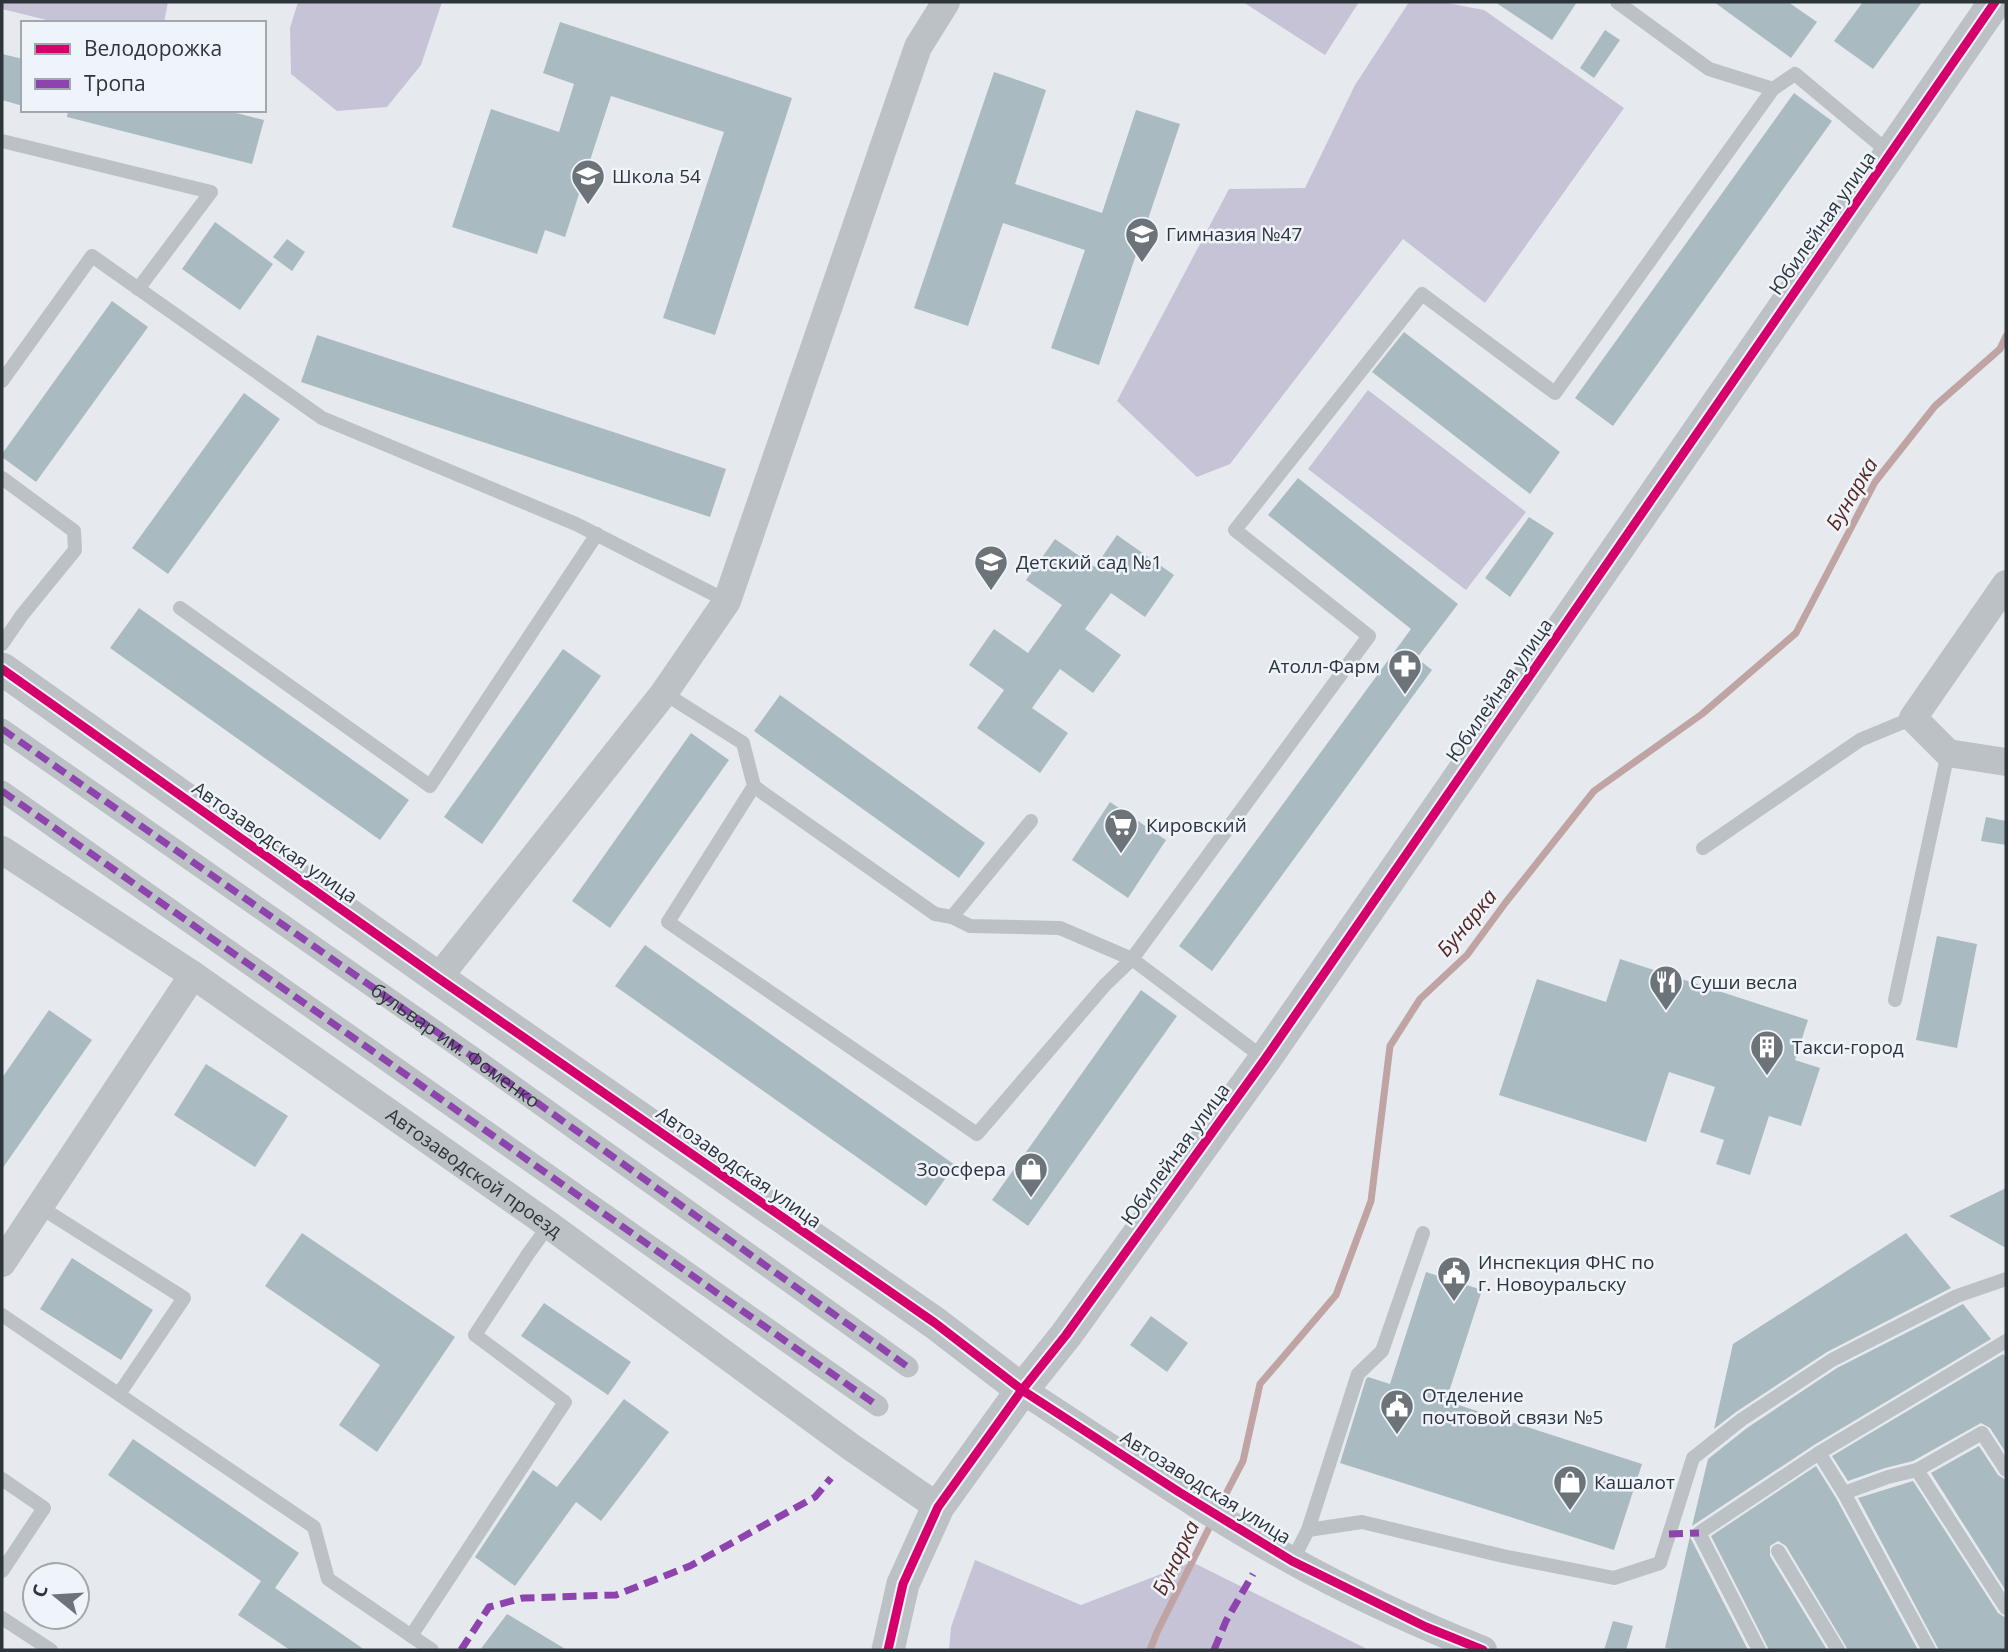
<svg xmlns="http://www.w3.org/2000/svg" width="2008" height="1652" font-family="'Open Sans',sans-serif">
  <rect width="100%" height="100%" fill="#e6eaef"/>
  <g fill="#c7c3d6">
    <polygon points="2,2 168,2 164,23 59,23 2,9"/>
    <polygon points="298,2 442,2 421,65 387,107 337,111 291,74 290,28"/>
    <polygon points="1243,2 1359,2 1325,55"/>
    <polygon points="1409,2 1442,2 1484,10 1624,108 1485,303 1403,239 1230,464 1197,477 1117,401 1229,189 1305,188 1355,85"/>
    <polygon points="1368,390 1526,512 1466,590 1308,469"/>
    <polygon points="975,1560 1081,1605 1192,1562 1369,1650 949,1650 951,1627"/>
  </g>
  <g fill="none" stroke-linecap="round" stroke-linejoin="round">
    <g stroke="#bfa4a3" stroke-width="7">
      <polyline points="1217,1511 1243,1461 1260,1384 1336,1295 1371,1201 1390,1046 1420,999 1467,955 1506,902 1594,791 1702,714 1796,633 1875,482 1935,406 2000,349 2006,336"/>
      <polyline points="1150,1650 1157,1632 1212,1522"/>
    </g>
  </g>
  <g fill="#a9bac1">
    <polygon points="1495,2 1577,2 1552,40"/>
    <polygon points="1714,2 1788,2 1817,22 1791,58"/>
    <polygon points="1863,2 1922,2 1873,69 1834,41"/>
    <polygon points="560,22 792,98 715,335 663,318 724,132 611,96 565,237 545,230 537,254 452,227 491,109 559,132 574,84 543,73"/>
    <polygon points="1605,30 1620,40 1594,78 1580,68"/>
    <polygon points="2,54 23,59 23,106 2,100"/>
    <polygon points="994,72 1046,90 1015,184 1102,213 1136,110 1180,124 1099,365 1051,348 1085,250 1003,223 968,326 914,308"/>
    <polygon points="1794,93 1832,121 1613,426 1575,398"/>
    <polygon points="68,110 224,110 264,120 252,164 67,117"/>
    <polygon points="215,222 273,264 240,310 182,269"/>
    <polygon points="287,239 305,252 292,271 273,257"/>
    <polygon points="112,301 148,327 36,482 2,457 2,454"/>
    <polygon points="1404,332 1560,452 1530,494 1372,372"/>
    <polygon points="317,335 726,469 710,517 301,382"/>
    <polygon points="244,393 280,419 168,574 132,548"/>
    <polygon points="1298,478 1458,604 1417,658 1432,670 1212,971 1179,946 1411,629 1268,515"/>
    <polygon points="1529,517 1554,533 1510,597 1485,578"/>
    <polygon points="1117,535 1174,575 1145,617 1111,593 1085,629 1121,655 1093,693 1060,669 1032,708 1068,733 1040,773 977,728 1004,690 969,665 994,629 1028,653 1062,605 1026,580 1055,539 1095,567"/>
    <polygon points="139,608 409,800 380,840 110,648"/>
    <polygon points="563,649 601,676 482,844 444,817"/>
    <polygon points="780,695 985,843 959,878 754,731"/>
    <polygon points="691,733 729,760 610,928 572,901"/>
    <polygon points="1110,802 1166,840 1128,898 1072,860"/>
    <polygon points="1986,817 2006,821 2006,845 1981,841"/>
    <polygon points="1937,936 1977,944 1957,1048 1916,1040"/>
    <polygon points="645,945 955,1165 926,1206 615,986"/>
    <polygon points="1620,959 1808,1020 1795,1060 1820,1068 1801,1126 1769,1116 1750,1175 1716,1164 1724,1140 1700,1132 1715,1087 1669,1072 1646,1142 1499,1095 1537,979 1606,1002"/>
    <polygon points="1141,990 1177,1016 1028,1226 992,1200"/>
    <polygon points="49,1010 92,1040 2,1169 2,1078"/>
    <polygon points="206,1064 288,1116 255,1167 174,1115"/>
    <polygon points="2006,1188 2006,1248 1949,1216"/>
    <polygon points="302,1233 455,1337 377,1452 339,1425 380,1365 265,1286"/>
    <polygon points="1906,1233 1951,1288 1827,1352 1736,1412 1714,1429 1733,1344"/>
    <polygon points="72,1258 153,1310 121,1360 40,1309"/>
    <polygon points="1426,1272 1482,1290 1446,1401 1642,1464 1614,1550 1340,1463 1366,1379 1368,1377 1390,1384"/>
    <polygon points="544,1303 631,1362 608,1395 521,1336"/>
    <polygon points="1963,1304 1991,1339 1814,1445 1692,1526 1708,1459 1747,1428 1837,1368"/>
    <polygon points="1151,1316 1188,1343 1167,1372 1130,1345"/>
    <polygon points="2003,1354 2006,1358 2006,1453 1990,1428 1981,1423 1913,1461 1885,1468 1848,1481 1832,1456"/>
    <polygon points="624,1399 669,1432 601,1521 576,1502 515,1586 475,1557 533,1470 557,1487"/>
    <polygon points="133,1439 299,1553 275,1588 365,1650 290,1650 238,1615 261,1581 108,1475"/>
    <polygon points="1979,1446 1998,1475 2006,1480 2006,1591 1931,1473"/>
    <polygon points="1816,1466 1836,1498 1918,1650 1848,1650 1786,1546 1778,1541 1770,1546 1770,1556 1827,1650 1769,1650 1711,1536"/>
    <polygon points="1913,1481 1998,1613 2006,1618 2006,1650 1939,1650 1858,1498"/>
    <polygon points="1690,1536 1690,1537 1748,1650 1683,1650 1665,1648"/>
    <polygon points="507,1614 567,1650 480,1650"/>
    <polygon points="1613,1621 1633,1626 1626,1650 1604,1650"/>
  </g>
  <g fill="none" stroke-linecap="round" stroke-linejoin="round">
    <g stroke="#bcc1c6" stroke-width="14">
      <polyline points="1617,2 1709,69 1773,89"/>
      <polyline points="2,141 211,192 138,289"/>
      <polyline points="2,381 92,256 322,418 576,524 727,601"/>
      <polyline points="2,478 74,531 75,550 22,615 2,644"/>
      <polyline points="180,608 430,786 597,534"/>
      <polyline points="664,693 743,743 754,786 763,793 935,914 952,917 970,926 1060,928 1132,959 1105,985 977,1134 668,922 754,786"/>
      <polyline points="1703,848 1860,740 1913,718"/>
      <polyline points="952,917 1031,821"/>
      <polyline points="1895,1000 1948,753"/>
      <polyline points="1265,1059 1132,959 1369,636 1235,530 1422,294 1555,393 1773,89 1795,74 1891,154"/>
      <polyline points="40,1207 184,1298 119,1394"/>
      <polyline points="2,1315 314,1527 328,1579 432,1650"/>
      <polyline points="1819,1453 1844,1493 1929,1650"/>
      <polyline points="1917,1470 2006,1608"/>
      <polyline points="2,1479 44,1508 2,1571"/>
      <polyline points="1844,1493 1888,1477 1917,1470 1982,1433 2006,1470"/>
      <polyline points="1308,1530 1362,1522 1503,1556 1614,1578 1660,1563 1693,1458 1741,1420 1832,1360 1957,1296 2006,1279"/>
      <polyline points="1778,1551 1838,1650"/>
      <polyline points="1292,1561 1308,1530 1358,1374 1382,1351 1423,1233"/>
      <polyline points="2,1618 51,1650"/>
      <polyline points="411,1636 565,1402 475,1335 528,1254 549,1225"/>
      <polyline points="1759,1650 1699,1533 1819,1453 2006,1341"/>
    </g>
    <g stroke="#bcc1c6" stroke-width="21">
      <polyline points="2,729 473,1057 908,1367"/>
      <polyline points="2,791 878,1406"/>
    </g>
    <g stroke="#bcc1c6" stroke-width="28">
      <polyline points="2006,584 1913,718 1948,753 2006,762"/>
      <path id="s1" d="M 2,850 L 193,975 L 549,1225 L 851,1447 L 938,1507"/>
      <polyline points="438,978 664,693 727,601 918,47 946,2"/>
      <polyline points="2,1263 193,975"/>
      <path d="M 1022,1390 C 1111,1447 1198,1509 1291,1560 C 1352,1594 1418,1624 1483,1650"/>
    </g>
    <g stroke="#bcc1c6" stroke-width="33">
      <polyline points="2,669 438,978 935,1323 1022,1390"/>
      <polyline points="888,1650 903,1584 938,1507 1022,1390 1066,1335 1265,1059 1995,2"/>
    </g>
    <g stroke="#8e44ad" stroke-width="7" stroke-dasharray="14 7" stroke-linecap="butt">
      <path id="s2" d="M 2,729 L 473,1057 L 908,1367"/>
      <polyline points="2,791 878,1406"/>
      <polyline points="1669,1534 1699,1533"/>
      <polyline points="461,1650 489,1607 523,1598 616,1595 690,1566 815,1497 831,1478"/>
      <polyline points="1214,1650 1226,1621 1253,1574"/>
    </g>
    <g stroke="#eff4fa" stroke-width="13">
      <g id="cycleway">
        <polyline points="2,669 438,978 935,1323 1022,1390 1179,1492 1292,1561 1426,1627 1483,1650"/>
        <polyline points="888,1650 903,1584 938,1507 1022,1390 1066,1335 1265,1059 1995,2"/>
      </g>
    </g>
    <use href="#cycleway" stroke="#d6006c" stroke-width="9"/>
  </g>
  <defs>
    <g id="school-pin" transform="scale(1.75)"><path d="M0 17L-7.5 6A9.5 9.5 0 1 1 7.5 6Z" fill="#6d7479" stroke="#eff4fa"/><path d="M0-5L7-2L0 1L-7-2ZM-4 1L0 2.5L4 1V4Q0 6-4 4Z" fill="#fff"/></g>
    <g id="pharmacy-pin" transform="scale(1.75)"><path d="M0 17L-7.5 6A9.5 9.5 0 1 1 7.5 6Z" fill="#6d7479" stroke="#eff4fa"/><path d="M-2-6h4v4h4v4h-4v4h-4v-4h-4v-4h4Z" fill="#fff"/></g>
    <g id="supermarket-pin" transform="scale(1.75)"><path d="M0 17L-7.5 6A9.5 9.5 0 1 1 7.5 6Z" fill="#6d7479" stroke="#eff4fa"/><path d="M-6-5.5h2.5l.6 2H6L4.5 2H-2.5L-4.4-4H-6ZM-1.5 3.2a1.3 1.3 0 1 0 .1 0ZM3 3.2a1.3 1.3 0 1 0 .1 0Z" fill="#fff"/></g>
    <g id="restaurant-pin" transform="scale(1.75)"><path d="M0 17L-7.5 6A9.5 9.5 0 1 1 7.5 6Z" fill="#6d7479" stroke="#eff4fa"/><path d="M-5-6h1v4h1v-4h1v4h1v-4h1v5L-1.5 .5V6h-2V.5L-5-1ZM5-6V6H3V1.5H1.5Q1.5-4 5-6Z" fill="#fff"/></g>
    <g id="building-pin" transform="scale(1.75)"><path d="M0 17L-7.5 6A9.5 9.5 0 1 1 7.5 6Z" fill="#6d7479" stroke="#eff4fa"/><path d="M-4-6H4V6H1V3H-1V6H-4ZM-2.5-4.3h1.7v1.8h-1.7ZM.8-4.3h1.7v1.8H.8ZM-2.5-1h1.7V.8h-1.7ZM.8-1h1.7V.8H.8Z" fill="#fff"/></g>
    <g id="shop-pin" transform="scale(1.75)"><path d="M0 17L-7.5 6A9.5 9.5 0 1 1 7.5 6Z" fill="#6d7479" stroke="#eff4fa"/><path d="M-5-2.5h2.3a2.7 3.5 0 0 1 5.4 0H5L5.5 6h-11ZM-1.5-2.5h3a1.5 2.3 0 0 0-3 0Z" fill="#fff"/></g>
    <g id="civic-pin" transform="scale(1.75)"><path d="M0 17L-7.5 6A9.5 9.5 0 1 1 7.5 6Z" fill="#6d7479" stroke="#eff4fa"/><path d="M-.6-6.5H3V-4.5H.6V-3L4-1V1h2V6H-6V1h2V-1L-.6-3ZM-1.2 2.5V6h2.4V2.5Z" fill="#fff"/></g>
  </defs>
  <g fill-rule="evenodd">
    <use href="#school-pin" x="588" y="176"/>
    <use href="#school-pin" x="1142" y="234"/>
    <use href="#school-pin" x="991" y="562"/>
    <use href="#pharmacy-pin" x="1405" y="666"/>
    <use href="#supermarket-pin" x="1121" y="825"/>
    <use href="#restaurant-pin" x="1666" y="982"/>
    <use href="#building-pin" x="1767" y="1047"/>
    <use href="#shop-pin" x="1031" y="1169"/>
    <use href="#civic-pin" x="1454" y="1273"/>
    <use href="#civic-pin" x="1397" y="1406"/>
    <use href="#shop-pin" x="1570" y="1482"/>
  </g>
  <g text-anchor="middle" stroke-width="5" stroke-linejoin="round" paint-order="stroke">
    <g font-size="19" fill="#2c353a" stroke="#eff4fa" text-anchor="start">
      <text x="612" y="183">Школа 54</text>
      <text x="1166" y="241">Гимназия №47</text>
      <text x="1016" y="569">Детский сад №1</text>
      <text x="1380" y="673" text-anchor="end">Атолл-Фарм</text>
      <text x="1146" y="832">Кировский</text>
      <text x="1690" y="989">Суши весла</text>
      <text x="1792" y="1054">Такси-город</text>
      <text x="1006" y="1176" text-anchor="end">Зоосфера</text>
      <text x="1478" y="1269">Инспекция ФНС по<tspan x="1478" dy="22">г. Новоуральску</tspan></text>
      <text x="1422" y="1402">Отделение<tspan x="1422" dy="22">почтовой связи №5</tspan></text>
      <text x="1594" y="1489">Кашалот</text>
    </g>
    <g font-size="19" fill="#2c353a" stroke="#eff4fa">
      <text transform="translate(1822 223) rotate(-55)" y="7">Юбилейная улица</text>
      <text transform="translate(1499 690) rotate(-55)" y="7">Юбилейная улица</text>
      <text transform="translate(275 842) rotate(35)" y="7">Автозаводская улица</text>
      <text dy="7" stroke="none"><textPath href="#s2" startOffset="553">бульвар им. Фоменко</textPath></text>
      <text transform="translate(1175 1154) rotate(-54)" y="7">Юбилейная улица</text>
      <text transform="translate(739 1167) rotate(35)" y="7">Автозаводская улица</text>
      <text dy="7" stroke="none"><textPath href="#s1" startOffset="572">Автозаводской проезд</textPath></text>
      <text transform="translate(1206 1487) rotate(32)" y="7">Автозаводская улица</text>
    </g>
    <g font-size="21" font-style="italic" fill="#592924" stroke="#eff4fa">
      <text transform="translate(1852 494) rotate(-59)" y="7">Бунарка</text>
      <text transform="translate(1467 923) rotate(-50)" y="7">Бунарка</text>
      <text transform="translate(1176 1558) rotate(-64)" y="7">Бунарка</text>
    </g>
  </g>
  <rect width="2008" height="1652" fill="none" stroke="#2c353a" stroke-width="7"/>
  <rect x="21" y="21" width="245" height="91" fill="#eff4fa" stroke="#a1a8ad" stroke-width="2"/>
  <rect x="35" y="44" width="35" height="10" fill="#d6006c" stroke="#a1a8ad" stroke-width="2"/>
  <text x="84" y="56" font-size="21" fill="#2c353a">Велодорожка</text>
  <rect x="35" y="79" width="35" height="10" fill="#8e44ad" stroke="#a1a8ad" stroke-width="2"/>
  <text x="84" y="91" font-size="21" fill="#2c353a">Тропа</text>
  <g transform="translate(56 1596) rotate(288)"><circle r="33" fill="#eff4fa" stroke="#a1a8ad" stroke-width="2"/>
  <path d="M0-5L12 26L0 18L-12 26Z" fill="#6d7479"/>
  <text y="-10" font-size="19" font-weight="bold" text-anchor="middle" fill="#2c353a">С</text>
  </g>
</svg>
